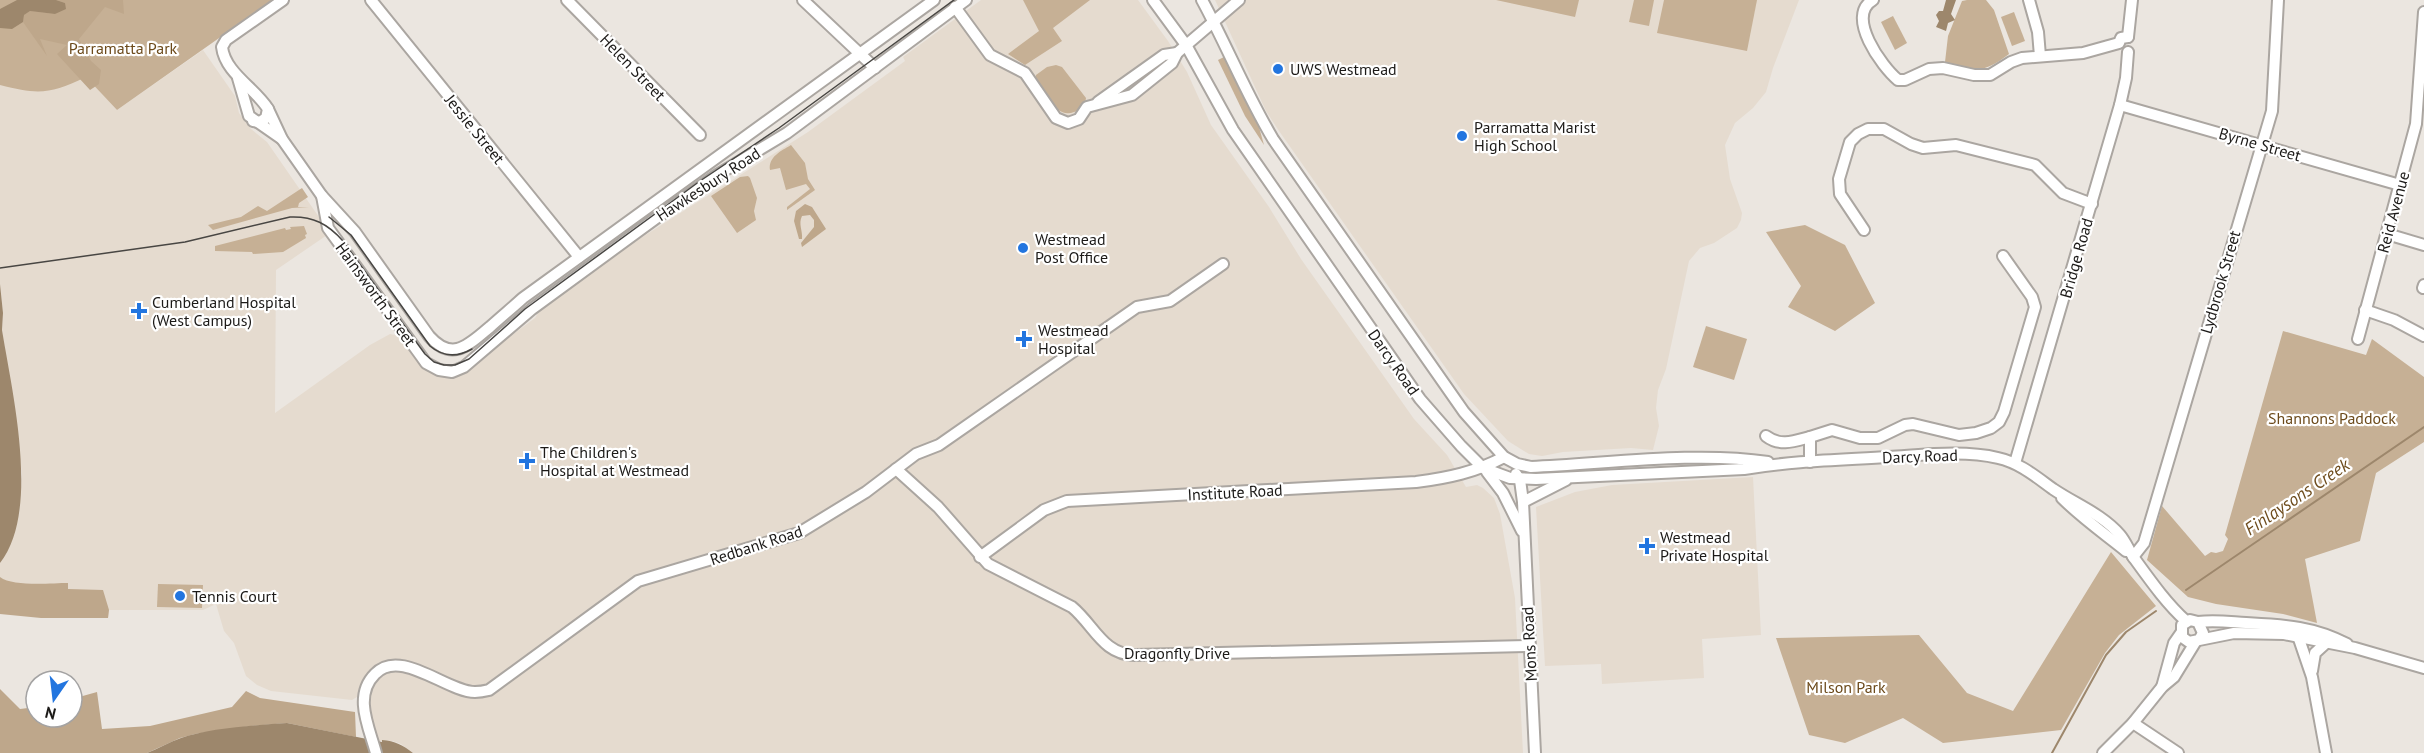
<svg xmlns="http://www.w3.org/2000/svg" width="2424" height="753" font-family="'PT Sans',sans-serif">
  <rect width="100%" height="100%" fill="#ebe6e0"/>
  <g fill="#e5dbcf">
    <polygon points="0,0 16,0 117,110 203,50 235,96 239,113 251,129 267,142 330,233 276,270 275,413 370,345 390,334 405,337 436,374 452,376 459,374 535,318 540,310 625,248 808,132 905,61 903,57 981,0 1138,0 1168,41 1187,72 1211,125 1269,207 1301,259 1414,419 1447,455 1466,487 1477,485 1483,488 1494,498 1500,514 1515,598 1523,753 413,753 401,744 392,741 376,741 368,698 357,697 352,700 271,691 257,685 246,676 234,643 224,631 216,604 203,610 109,610 108,618 0,590 0,563 10,544 19,514 22,474 2,330 3,313 0,284"/>
    <polygon points="1215,0 1799,0 1773,68 1766,92 1753,108 1735,123 1725,145 1730,179 1742,213 1741,220 1737,228 1714,243 1700,248 1689,261 1666,369 1658,390 1656,408 1659,426 1653,450 1631,448 1563,452 1542,456 1529,454 1508,441 1464,394 1279,131 1266,111"/>
    <polygon points="1753,477 1761,635 1702,639 1704,678 1602,684 1601,664 1545,666 1536,507 1575,492 1612,485"/>
  </g>
  <g fill="#c6b095">
    <path d="M 0,0 L 273,0 L 117,110 L 86,77 C 50,94 39,95 0,85 Z"/>
    <polygon points="1023,0 1090,0 1053,28 1062,41 1025,65 1008,54 1039,31"/>
    <polygon points="1496,0 1579,0 1575,17"/>
    <polygon points="1634,0 1654,0 1649,26 1629,22"/>
    <polygon points="1664,0 1757,0 1747,51 1657,33"/>
    <path d="M 1967,0 L 1986,0 L 1994,10 L 2009,54 C 1982,75 1976,70 1945,62 L 1948,36 L 1962,1 Z"/>
    <polygon points="2014,12 2025,41 2012,46 2001,17"/>
    <polygon points="1893,16 1907,43 1895,50 1881,22"/>
    <polygon points="1226,56 1259,127 1264,145 1245,116 1218,60"/>
    <path d="M 1056,65 L 1062,67 L 1086,98 C 1085,106 1082,110 1074,112 C 1056,119 1044,93 1035,81 L 1036,75 L 1047,67 Z"/>
    <path d="M 791,145 L 805,163 L 808,179 L 815,190 L 787,210 L 787,207 L 810,189 L 806,184 L 786,190 L 780,168 L 770,170 C 768,157 781,151 791,145 Z"/>
    <polygon points="748,176 750,178 757,198 754,211 756,220 737,233 711,196 740,177"/>
    <polygon points="302,188 308,197 299,203 298,207 309,207 292,208 213,230 208,225 241,217 258,206 267,211"/>
    <polygon points="1805,225 1845,245 1875,303 1835,331 1788,307 1801,286 1766,232"/>
    <polygon points="304,226 307,234 305,235 306,238 283,252 253,254 252,252 215,251 215,246 285,228 286,230 291,229 290,227"/>
    <polygon points="1706,326 1747,339 1734,380 1693,367"/>
    <polygon points="2283,331 2366,355 2372,339 2424,377 2424,442 2376,473 2360,541 2305,559 2317,623 2283,614 2216,604 2188,597 2147,560 2162,506 2205,556 2211,552 2216,553 2223,551 2228,539 2225,535"/>
    <polygon points="2111,552 2156,606 2119,635 2105,653 2061,730 1943,743 1903,718 1845,743 1809,735 1776,638 1919,635 1967,693 2013,711"/>
    <polygon points="158,584 203,585 202,608 157,607"/>
  </g>
  <g fill="#bea78b">
    <polygon points="56,0 123,0 124,14 105,7 79,39 91,61 101,70 99,84 90,90 57,54 67,45 40,39 47,56 23,22 24,15 30,11 55,14 65,3"/>
    <path d="M 805,204 L 812,207 L 826,229 L 802,247 L 801,243 L 814,227 L 814,220 L 810,215 L 802,216 C 798,224 803,231 802,239 L 799,239 L 794,221 L 796,211 Z"/>
    <path d="M 0,577 C 13,587 51,583 68,583 L 68,589 L 103,590 L 109,610 L 108,618 L 41,618 L 0,614 Z"/>
    <polygon points="0,689 20,709 36,707 36,717 72,717 72,699 97,692 102,729 150,726 232,707 246,691 260,698 355,712 356,737 287,723 251,726 195,734 180,738 147,753 0,753"/>
  </g>
  <g fill="#9d876c">
    <polygon points="17,0 56,0 65,3 66,9 55,14 30,11 24,15 23,22 12,29 0,28 0,9"/>
    <polygon points="1946,0 1956,0 1951,14 1955,20 1948,23 1946,31 1936,27 1939,21 1936,15 1939,11 1943,11"/>
    <path d="M 0,284 L 3,313 L 2,330 C 12,392 41,511 0,563 Z"/>
    <path d="M 287,723 L 382,742 L 382,740 C 395,741 403,745 413,753 L 147,753 C 158,749 169,742 181,738 C 209,728 256,725 287,723 Z"/>
  </g>
  <g fill="none" stroke-linecap="round" stroke-linejoin="round">
    <g stroke="#9d876c" stroke-width="2">
      <polyline points="2186,590 2424,427"/>
      <polyline points="2052,753 2106,655 2126,632 2156,611"/>
    </g>
    <g stroke="#aba6a1" stroke-width="14">
      <g id="minor">
        <polyline points="371,0 579,257"/>
        <polyline points="567,0 700,135"/>
        <polyline points="803,0 875,68"/>
        <path d="M 1153,0 L 1186,45 L 1233,130 L 1420,399 L 1461,446 L 1483,468 L 1510,478 L 1536,479 L 1744,469 C 1792,461 1841,460 1889,457 C 1924,455 1964,450 1998,458 C 2020,463 2035,476 2053,489 C 2075,504 2102,514 2120,535 C 2126,542 2129,551 2134,558 C 2150,580 2166,603 2186,621"/>
        <path d="M 1202,0 C 1227,46 1246,94 1273,139 L 1464,412 L 1504,457 L 1517,464 L 1531,467 C 1606,464 1695,451 1768,462"/>
        <path d="M 1873,0 C 1845,16 1882,67 1898,80 L 1905,80 L 1929,69 L 1943,68 L 1974,75 L 1990,75 L 2011,62 L 2022,58 L 2083,53 L 2119,43 L 2121,38 L 2128,37"/>
        <polyline points="2029,0 2038,32 2040,56"/>
        <polyline points="955,7 990,55 1025,73 1056,118 1068,123 1079,119 1087,107 1132,95 1172,63 1177,53 1239,0"/>
        <polyline points="2128,37 2132,0"/>
        <polyline points="238,78 249,116 282,139"/>
        <polyline points="1098,102 1164,55 1177,53"/>
        <polyline points="2120,105 2400,185"/>
        <path d="M 268,109 L 282,139 L 322,196 L 355,232 L 429,336 C 453,363 469,344 490,327 C 501,317 512,308 523,298 L 934,0"/>
        <path d="M 253,121 L 260,122 L 266,118 L 268,109 C 255,88 225,73 222,47 L 226,40 L 283,0"/>
        <polyline points="322,196 328,228 421,356 426,363 439,370 452,372 464,367 532,309 670,208 717,175 787,133 966,0"/>
        <polyline points="1864,230 1840,194 1839,179 1850,142 1858,134 1868,129 1884,129 1911,144 1923,148 1956,145 2035,165 2063,193 2092,204"/>
        <polyline points="2387,234 2424,245"/>
        <polyline points="2423,288 2424,285"/>
        <polyline points="2365,310 2394,320 2424,336"/>
        <polyline points="2358,339 2416,124 2424,12"/>
        <path d="M 1766,436 C 1780,447 1795,441 1810,437"/>
        <polyline points="1810,462 1810,437 1832,430 1860,438 1878,438 1905,425 1913,424 1959,435 1976,433 1991,428 1999,422 2004,412 2035,307 2032,297 2003,256"/>
        <polyline points="2015,463 2120,105 2126,78 2128,52"/>
        <path d="M 896,469 L 938,507 L 988,564 L 1072,607 C 1094,625 1103,655 1135,655 L 1529,646"/>
        <polyline points="1487,472 1503,493 1522,531"/>
        <polyline points="1516,474 1520,480 1523,502 1535,753"/>
        <path d="M 2062,498 C 2082,518 2105,534 2126,551"/>
        <polyline points="1523,502 1566,480"/>
        <path d="M 980,557 L 1044,510 L 1067,501 L 1416,482 C 1448,478 1476,472 1504,457"/>
        <polyline points="2133,557 2144,543 2272,111 2278,0"/>
        <path d="M 2198,622 C 2215,620 2229,622 2246,623 C 2283,625 2313,626 2347,644"/>
        <polyline points="2298,636 2312,677 2326,753"/>
        <polyline points="2199,640 2203,633 2198,622 2190,620 2182,625 2182,637 2189,642 2234,633 2284,634 2355,648 2424,668"/>
        <polyline points="2312,671 2315,653 2326,643"/>
        <polyline points="2162,687 2174,643 2181,633"/>
        <polyline points="2133,723 2178,753"/>
        <path d="M 376,753 C 369,727 353,696 375,674 C 400,647 447,692 475,692 C 480,692 485,691 489,690 L 638,581 L 799,533 L 866,492 L 916,454 L 939,445 L 1137,307 L 1170,301 L 1223,264"/>
        <polyline points="2103,753 2133,723 2162,687 2174,677 2196,641"/>
      </g>
    </g>
    <use href="#minor" stroke="#fff" stroke-width="10"/>
    <g stroke="#484643" stroke-width="1.5">
      <path d="M 329,217 L 351,235 L 430,346 C 443,357 458,357 472,349"/>
      <path d="M 0,268 L 185,242 L 290,217 C 313,216 328,224 343,241 L 425,354 L 434,362 L 444,365 L 455,365 L 469,359 L 525,309 L 700,181 L 779,128 L 954,0"/>
    </g>
  </g>
  <g fill="#2275df" stroke="#fff" stroke-width="2">
    <circle cx="1278" cy="69" r="6"/>
    <circle cx="1462" cy="136" r="6"/>
    <circle cx="1023" cy="248" r="6"/>
    <path d="M136 302h6v6h6v6h-6v6h-6v-6h-6v-6h6z"/>
    <path d="M1021 330h6v6h6v6h-6v6h-6v-6h-6v-6h6z"/>
    <path d="M524 452h6v6h6v6h-6v6h-6v-6h-6v-6h6z"/>
    <path d="M1644 537h6v6h6v6h-6v6h-6v-6h-6v-6h6z"/>
    <circle cx="180" cy="596" r="6"/>
  </g>
  <g text-anchor="middle" stroke-width="4.5" stroke-linejoin="round" paint-order="stroke">
    <g font-size="16" fill="#6c4a1b" stroke="#fff">
      <text x="123" y="54">Parramatta Park</text>
      <text x="2332" y="424">Shannons Paddock</text>
      <text x="1846" y="693">Milson Park</text>
    </g>
    <g font-size="16" fill="#1c1a18" stroke="#fff">
      <text transform="translate(633 67) rotate(46)" y="6">Helen Street</text>
      <text transform="translate(475 129) rotate(51)" y="6">Jessie Street</text>
      <text transform="translate(2260 144) rotate(16)" y="6">Byrne Street</text>
      <text transform="translate(708 184) rotate(-33)" y="6">Hawkesbury Road</text>
      <text transform="translate(2393 212) rotate(-75)" y="6">Reid Avenue</text>
      <text transform="translate(2076 258) rotate(-74)" y="6">Bridge Road</text>
      <text transform="translate(2220 282) rotate(-74)" y="6">Lydbrook Street</text>
      <text transform="translate(376 294) rotate(54)" y="6">Hainsworth Street</text>
      <text transform="translate(1394 362) rotate(55)" y="6">Darcy Road</text>
      <text transform="translate(1920 456) rotate(-2)" y="6">Darcy Road</text>
      <text transform="translate(1235 492) rotate(-3)" y="6">Institute Road</text>
      <text transform="translate(756 545) rotate(-18)" y="6">Redbank Road</text>
      <text transform="translate(1529 644) rotate(-93)" y="6">Mons Road</text>
      <text x="1177" y="659">Dragonfly Drive</text>
    </g>
    <g font-size="16" fill="#1c1a18" stroke="#fff" text-anchor="start">
      <text x="1290" y="75">UWS Westmead</text>
      <text x="1474" y="133">Parramatta Marist<tspan x="1474" dy="18">High School</tspan></text>
      <text x="1035" y="245">Westmead<tspan x="1035" dy="18">Post Office</tspan></text>
      <text x="152" y="308">Cumberland Hospital<tspan x="152" dy="18">(West Campus)</tspan></text>
      <text x="1038" y="336">Westmead<tspan x="1038" dy="18">Hospital</tspan></text>
      <text x="540" y="458">The Children's<tspan x="540" dy="18">Hospital at Westmead</tspan></text>
      <text x="1660" y="543">Westmead<tspan x="1660" dy="18">Private Hospital</tspan></text>
      <text x="192" y="602">Tennis Court</text>
    </g>
    <g font-size="18" font-style="italic" fill="#6e4c1d" stroke="#fff">
      <text transform="translate(2297 497) rotate(-34)" y="6">Finlaysons Creek</text>
    </g>
  </g>
  <g transform="translate(54 699) rotate(194)"><circle r="28" fill="#ffffff" stroke="#a4a3a3" stroke-width="1.5"/>
  <path d="M0-4.5L10 22L0 15L-10 22Z" fill="#2275df"/>
  <text y="-9" font-size="16" font-weight="bold" text-anchor="middle" fill="#1c1a18">N</text>
  </g>
</svg>
